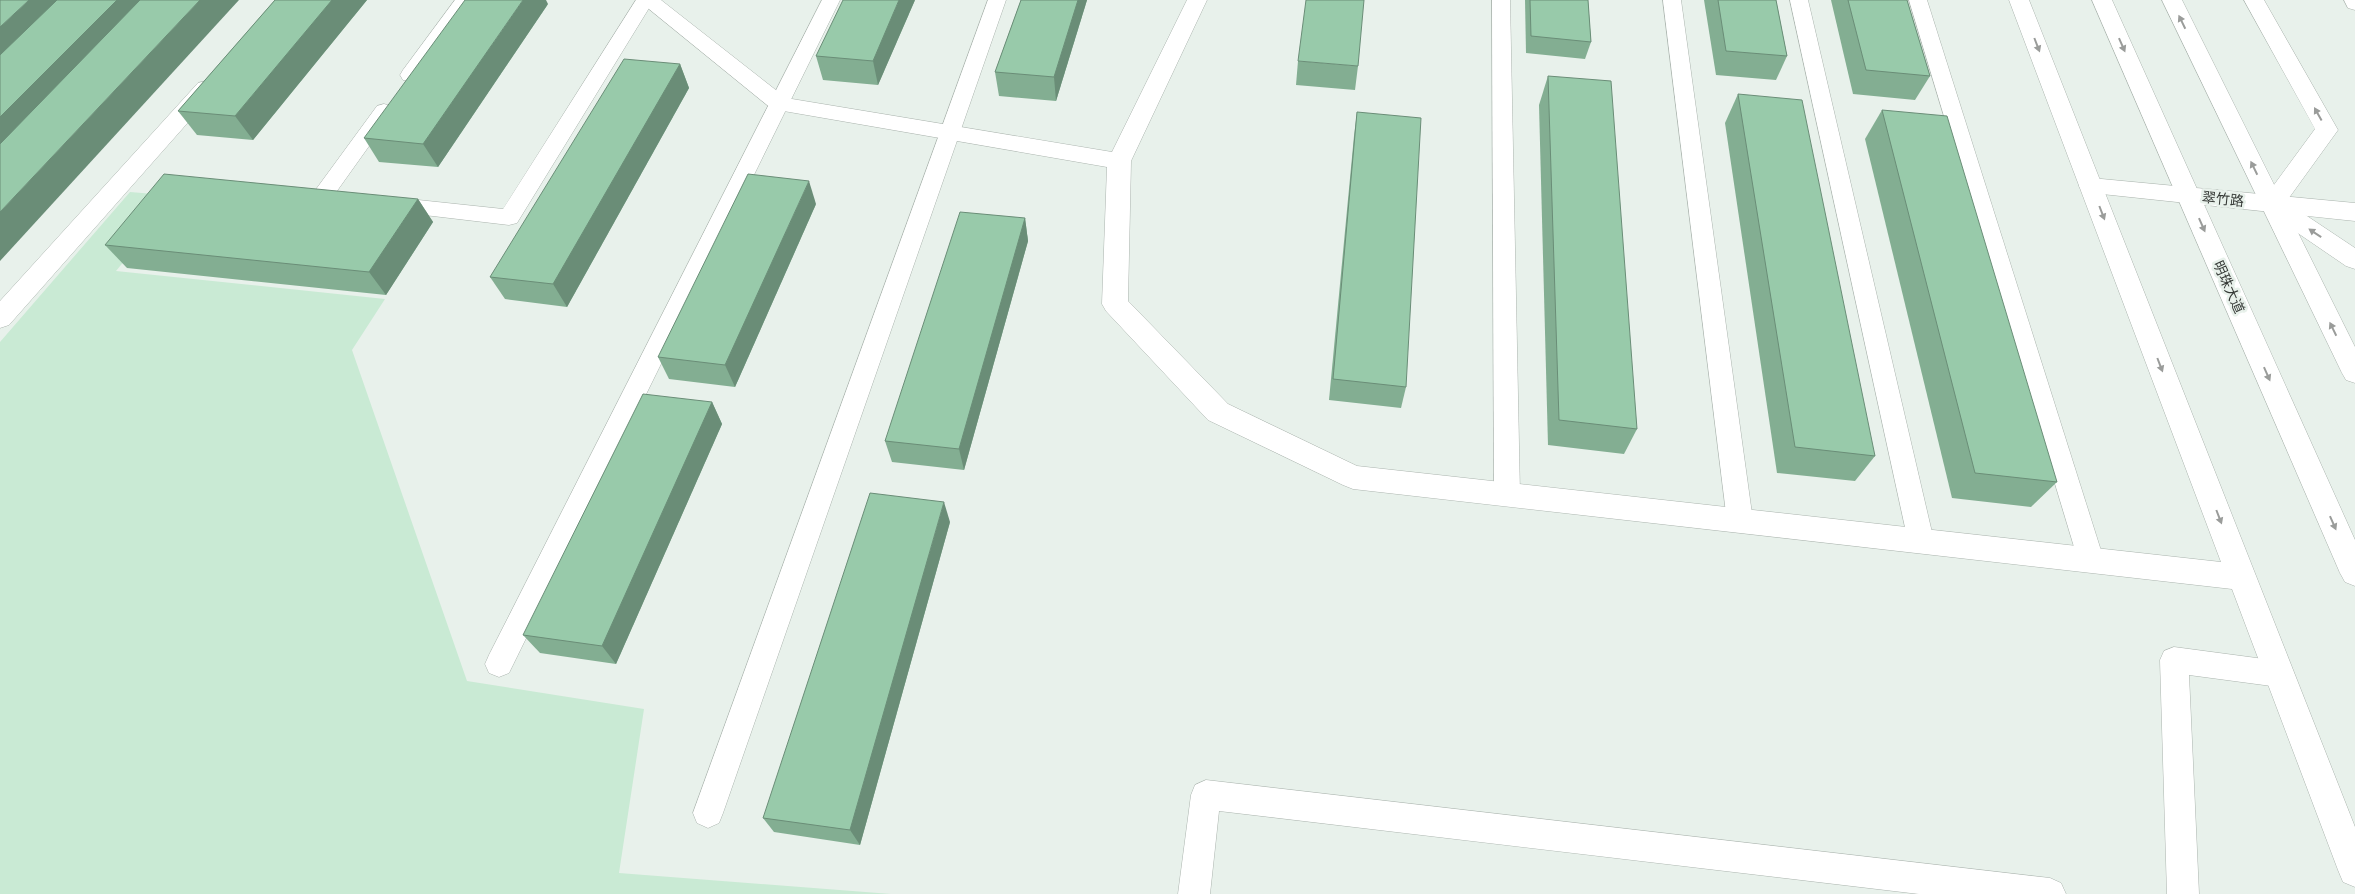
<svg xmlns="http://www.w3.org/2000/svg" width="2355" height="894" font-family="Raleway,'Noto Sans SC',sans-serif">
  <rect width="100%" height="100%" fill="#e8f1eb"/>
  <polygon fill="#c9ead4" points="130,192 178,196 116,271 385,299 352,350 467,681 644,709 619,873 891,894 0,894 0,342"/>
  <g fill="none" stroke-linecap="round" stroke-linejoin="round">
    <g stroke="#abb4ae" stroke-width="1">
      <g id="service">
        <polygon points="455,0 474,0 417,80 410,81 403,80 400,75 403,70"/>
        <polygon points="636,0 654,0 517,223 509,225 382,210 379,205 382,200 390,197 503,209"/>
        <polygon points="822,0 840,0 509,673 499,677 489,673 485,664 489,655"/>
        <polygon points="988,0 1006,0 723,813 719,823 708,828 697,823 693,813"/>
        <polygon points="1492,0 1510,0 1520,495 1516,503 1507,506 1498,503 1494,495"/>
        <polygon points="1663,0 1681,0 1753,521 1749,529 1740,532 1731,529 1727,521"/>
        <polygon points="1790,0 1808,0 1934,541 1930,549 1921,552 1912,549 1908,541"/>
        <polygon points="1909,0 1927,0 2104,560 2100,568 2091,572 2082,568 2078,560"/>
        <polygon points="2344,0 2355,0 2355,10 2348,8"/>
        <polygon points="384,104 391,106 394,111 337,191 353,195 356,200 353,205 345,208 314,202 311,197 314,192 377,106"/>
        <polygon points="2174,647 2279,661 2289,665 2293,674 2289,683 2279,687 2189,675 2199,894 2167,894 2160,660 2164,651"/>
        <polygon points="1206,780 2050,878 2061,883 2066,894 1919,894 1219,811 1210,894 1178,894 1191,795 1195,785"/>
      </g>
    </g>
    <g stroke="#abb4ae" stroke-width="1">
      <g id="minor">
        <polygon points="638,0 661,0 786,98 1112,152 1187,0 1207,0 1131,161 1128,301 1228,404 1357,466 2221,562 2009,0 2029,0 2355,827 2355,887 2343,882 2338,870 2232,589 1353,489 1343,485 1208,420 1106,311 1102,304 1107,167 772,109"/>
        <polygon points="2244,0 2264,0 2338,130 2286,202 2355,248 2355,269 2346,266 2264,210 2260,204 2315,129"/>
        <polygon points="206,81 214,83 217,88 214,93 9,325 0,328 0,301 198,83"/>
      </g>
    </g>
    <g stroke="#abb4ae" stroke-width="1">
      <polygon id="tertiary" points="2091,178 2355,203 2355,221 2083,192 2079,186 2083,180"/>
    </g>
    <g stroke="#abb4ae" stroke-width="1">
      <g id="secondary">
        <polygon points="2092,0 2112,0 2355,540 2355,586 2345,582 2340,573"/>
        <polygon points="2162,0 2182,0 2355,347 2355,383 2346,380 2342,373"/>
      </g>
    </g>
    <use href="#service" fill="#fff" fill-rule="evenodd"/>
    <use href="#minor" fill="#fff" fill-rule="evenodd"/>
    <use href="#tertiary" fill="#fff" fill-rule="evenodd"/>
    <use href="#secondary" fill="#fff" fill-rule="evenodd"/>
  </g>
  <g fill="#83ae92">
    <polygon points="275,0 367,0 253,140 197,135 178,111"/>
    <polygon points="915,0 878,85 823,80 816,56"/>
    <polygon points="1021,0 1087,0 1056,101 999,96 995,72"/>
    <polygon points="1525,0 1588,0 1591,42 1585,59 1526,53"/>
    <polygon points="1704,0 1776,0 1787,56 1776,80 1716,75"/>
    <polygon points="1831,0 1907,0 1930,76 1915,100 1853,94"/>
    <polygon points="548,4 438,167 379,162 364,138"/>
    <polygon points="1298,61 1358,66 1355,90 1296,85"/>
    <polygon points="680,64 689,88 567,307 505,299 490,277"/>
    <polygon points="1548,76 1637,429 1624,454 1548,445 1539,105"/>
    <polygon points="1738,94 1875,456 1855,481 1777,473 1725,123"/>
    <polygon points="1882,110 2057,482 2031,507 1952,498 1865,139"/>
    <polygon points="1357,112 1406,387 1401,408 1329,400 1354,136"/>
    <polygon points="418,199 433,222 386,295 127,268 105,245"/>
    <polygon points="816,204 735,387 669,379 658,357"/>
    <polygon points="1025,218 1028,241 964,470 892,462 885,441"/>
    <polygon points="712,402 722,424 616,664 540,653 523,635"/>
    <polygon points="950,522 860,845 774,832 763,818"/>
  </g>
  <g fill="#6a8d77">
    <polygon points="29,0 74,0 0,71 0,27"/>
    <polygon points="117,0 160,0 0,163 0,117"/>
    <polygon points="200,0 239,0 0,261 0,212"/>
    <polygon points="332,0 367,0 253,140 235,116"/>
    <polygon points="523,0 546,0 548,4 438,167 423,144"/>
    <polygon points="899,0 915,0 878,85 873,61"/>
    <polygon points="1078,0 1087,0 1056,101 1054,77"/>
    <polygon points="680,64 689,88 567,307 553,284"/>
    <polygon points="809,181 816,204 735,387 725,365"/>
    <polygon points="418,199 433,222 386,295 369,272"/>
    <polygon points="1025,218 1028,241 964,470 959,449"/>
    <polygon points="712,402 722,424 616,664 602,646"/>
    <polygon points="944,502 950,522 860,845 850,830"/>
  </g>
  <g fill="#98caaa" stroke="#6a8d77">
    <polygon points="0,0 29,0 0,27"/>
    <polygon points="57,0 117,0 0,117 0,55"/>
    <polygon points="140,0 200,0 0,212 0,144"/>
    <polygon points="275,0 332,0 235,116 178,111"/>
    <polygon points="465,0 523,0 423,144 364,138"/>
    <polygon points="843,0 899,0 873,61 816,56"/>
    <polygon points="1021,0 1078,0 1054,77 995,72"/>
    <polygon points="1306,0 1364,0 1358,66 1298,61"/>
    <polygon points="1530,0 1588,0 1591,42 1531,36"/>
    <polygon points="1718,0 1776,0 1787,56 1726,51"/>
    <polygon points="1848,0 1907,0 1930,76 1866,70"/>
    <polygon points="624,59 680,64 553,284 490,277"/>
    <polygon points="1548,76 1611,81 1637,429 1559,420"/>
    <polygon points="1738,94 1802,100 1875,456 1795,447"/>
    <polygon points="1882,110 1947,116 2057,482 1975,473"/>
    <polygon points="1357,112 1421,118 1406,387 1333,379"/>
    <polygon points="164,174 418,199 369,272 105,245"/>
    <polygon points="748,174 809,181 725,365 658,357"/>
    <polygon points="960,212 1025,218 959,449 885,441"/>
    <polygon points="643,394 712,402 602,646 523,635"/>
    <polygon points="870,493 944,502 850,830 763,818"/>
  </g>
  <defs><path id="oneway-solid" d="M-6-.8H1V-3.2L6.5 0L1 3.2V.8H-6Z" transform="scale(1.25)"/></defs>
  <g fill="#9a9c9a">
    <use href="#oneway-solid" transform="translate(2182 22) rotate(-116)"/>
    <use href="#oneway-solid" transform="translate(2037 45) rotate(69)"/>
    <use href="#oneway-solid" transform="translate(2122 45) rotate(66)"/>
    <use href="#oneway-solid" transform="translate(2318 114) rotate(-119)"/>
    <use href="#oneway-solid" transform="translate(2254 168) rotate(-116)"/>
    <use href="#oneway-solid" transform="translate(2102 213) rotate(69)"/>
    <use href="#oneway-solid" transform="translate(2202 225) rotate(66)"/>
    <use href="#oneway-solid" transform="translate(2315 233) rotate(-146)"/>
    <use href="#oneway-solid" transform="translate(2333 329) rotate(-116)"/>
    <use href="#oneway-solid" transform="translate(2160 365) rotate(69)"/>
    <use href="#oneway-solid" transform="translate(2267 374) rotate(66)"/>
    <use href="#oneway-solid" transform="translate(2219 517) rotate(69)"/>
    <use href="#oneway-solid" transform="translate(2333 523) rotate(66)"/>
  </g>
  <g text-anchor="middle" stroke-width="5" stroke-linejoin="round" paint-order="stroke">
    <g font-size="14" fill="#353936" stroke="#e8f1eb">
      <text transform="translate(2223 199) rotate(6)" y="5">翠竹路</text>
      <text transform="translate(2229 287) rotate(66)" y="5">明珠大道</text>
    </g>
  </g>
</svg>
